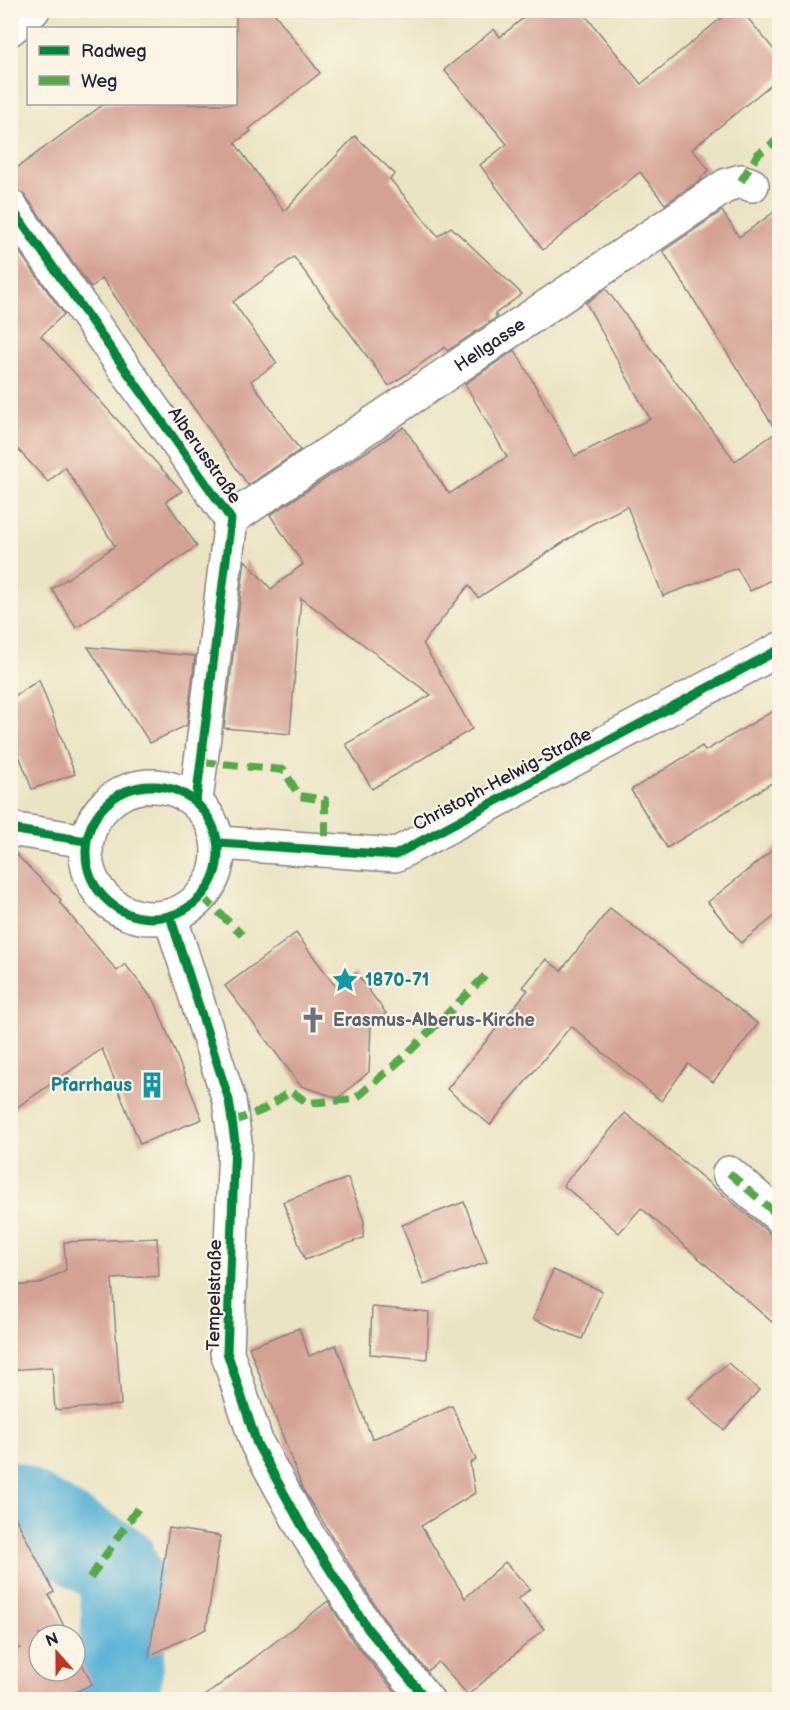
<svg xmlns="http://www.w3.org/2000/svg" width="790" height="1710" font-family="'Balsamiq Sans',sans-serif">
  <rect width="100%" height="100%" fill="#fcf5e5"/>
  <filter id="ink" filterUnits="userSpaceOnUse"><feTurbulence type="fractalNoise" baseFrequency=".0167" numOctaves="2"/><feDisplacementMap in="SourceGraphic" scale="12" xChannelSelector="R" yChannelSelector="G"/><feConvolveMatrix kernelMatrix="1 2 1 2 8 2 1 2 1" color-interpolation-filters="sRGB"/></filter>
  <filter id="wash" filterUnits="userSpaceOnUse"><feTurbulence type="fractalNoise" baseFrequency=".008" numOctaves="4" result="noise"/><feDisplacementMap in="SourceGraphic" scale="24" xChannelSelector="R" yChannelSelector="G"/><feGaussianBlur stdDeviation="1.35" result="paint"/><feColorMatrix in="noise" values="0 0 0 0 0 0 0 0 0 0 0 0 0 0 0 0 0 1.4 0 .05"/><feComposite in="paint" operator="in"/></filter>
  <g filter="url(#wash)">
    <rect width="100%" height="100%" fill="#ebe4c4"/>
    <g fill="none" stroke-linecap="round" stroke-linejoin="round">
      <path stroke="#59b2d6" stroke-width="86" d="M 10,1504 L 115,1565 C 132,1608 121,1655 116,1700"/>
    </g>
    <g id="blocks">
      <g fill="#d4a295">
        <polygon points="236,10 272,10 320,73 249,129 251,131 235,143 284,211 355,136 395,174 390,179 438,236 451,227 522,294 495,314 497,317 447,351 445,347 389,386 294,257 233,302 277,363 251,381 300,450 248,485 102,278 91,288 25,195 10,188 10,173 104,104 236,104"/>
        <polygon points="533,10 581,10 641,84 731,10 741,10 780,57 780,77 692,149 709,170 701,177 702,179 665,204 640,172 543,250 480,165 507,144 444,70 494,29 500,37"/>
        <polygon points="780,208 780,575 750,591 737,568 663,596 627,506 590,525 478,598 469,585 423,643 472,729 372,789 346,744 431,695 301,598 290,734 224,728 245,560 271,589 303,564 270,515 404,427 449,494 507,457 465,384 515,350 575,456 650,419 586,303 606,289 735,461 777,432 663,251 722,211 739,237"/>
        <polygon points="10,239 64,314 41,336 182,491 166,501 197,546 76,628 52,589 115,546 65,467 48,482 10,441"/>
        <polygon points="88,647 195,656 187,725 150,743"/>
        <polygon points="39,680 75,774 32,789 10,732 10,699"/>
        <polygon points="780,707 780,778 667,848 631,790 702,746 705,751"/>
        <polygon points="780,844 780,912 741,943 708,902"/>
        <polygon points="10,848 61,900 59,902 117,971 125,964 155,1002 202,1119 140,1144 102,1049 10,1112"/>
        <polygon points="610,908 758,1024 713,1082 688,1064 661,1101 571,1026 490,1125 447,1089 528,990 523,987 546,959 561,971"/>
        <polygon points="296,933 336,987 356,973 386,1013 371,1024 369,1072 338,1098 301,1086 225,986"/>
        <polygon points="625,1113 780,1242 780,1329 641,1208 619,1233 563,1185"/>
        <polygon points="348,1178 364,1221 363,1238 305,1260 283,1202"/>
        <polygon points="464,1202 487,1262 424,1285 402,1225"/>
        <polygon points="157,1238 159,1276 112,1279 121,1405 55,1410 52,1367 10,1370 10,1286 39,1284 66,1270 64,1242"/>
        <polygon points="553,1270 602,1291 582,1339 533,1319"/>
        <polygon points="372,1307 429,1312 427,1359 370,1354"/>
        <polygon points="299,1328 309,1356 336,1345 372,1439 452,1406 476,1460 470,1463 475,1493 421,1526 465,1598 505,1562 530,1589 518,1599 544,1629 468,1695 438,1662 427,1671 383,1618 303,1490 249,1347"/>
        <polygon points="728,1363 759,1390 724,1430 688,1399"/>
        <polygon points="10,1507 54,1592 49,1595 68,1635 39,1635 39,1671 75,1671 75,1649 92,1684 60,1700 10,1700 10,1653 20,1648 10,1629"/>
        <polygon points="169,1528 220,1536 206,1629 149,1656"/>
        <polygon points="328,1601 353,1641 397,1694 390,1700 200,1700"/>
      </g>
    </g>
  </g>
  <g filter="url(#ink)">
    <use href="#blocks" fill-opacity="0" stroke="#868380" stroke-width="1.5"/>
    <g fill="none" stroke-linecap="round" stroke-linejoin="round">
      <g stroke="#868380" stroke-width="36">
        <g id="minor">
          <polyline points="10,29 33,10"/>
          <polyline points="10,206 231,519 196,801"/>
          <path id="s1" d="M 231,519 L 727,185 L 741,181 L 752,185"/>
          <circle cx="152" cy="852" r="66"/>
          <polyline points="10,829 86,841"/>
          <polyline points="219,843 395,855 780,649"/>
          <polyline points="170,916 229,1100 235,1142 227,1352 257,1444 302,1526 368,1629 427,1700"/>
          <polyline points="729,1173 780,1217"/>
        </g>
      </g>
      <use href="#minor" stroke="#fff" stroke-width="33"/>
      <g stroke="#53aa46" stroke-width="8" stroke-dasharray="15 8" stroke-linecap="butt">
        <polyline points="741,181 758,154 780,138"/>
        <polyline points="201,762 284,770 299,796 325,800 325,850"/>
        <polyline points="202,896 242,935"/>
        <polyline points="232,1122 263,1110 291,1091 308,1103 355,1099 404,1057 485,976"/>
        <polyline points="729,1173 780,1217"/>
        <polyline points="90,1578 140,1505"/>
      </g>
      <g stroke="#fcf5e5" stroke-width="13">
        <g id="cycleway">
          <polyline points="10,206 231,519 196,801"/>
          <circle cx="152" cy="852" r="66"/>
          <polyline points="10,829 86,841"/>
          <polyline points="219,843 395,855 780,649"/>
          <polyline points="170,916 229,1100 235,1142 227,1352 257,1444 302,1526 368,1629 427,1700"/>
        </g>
      </g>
      <use href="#cycleway" stroke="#00873e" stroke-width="9"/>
    </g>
  </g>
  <defs>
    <g id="sight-bare" transform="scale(2.07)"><path d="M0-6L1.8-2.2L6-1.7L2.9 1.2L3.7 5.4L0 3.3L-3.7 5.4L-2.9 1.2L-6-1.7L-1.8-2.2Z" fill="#0f9aa8" stroke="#fcf5e5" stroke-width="2.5" paint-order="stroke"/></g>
    <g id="church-bare" transform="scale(2.07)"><path d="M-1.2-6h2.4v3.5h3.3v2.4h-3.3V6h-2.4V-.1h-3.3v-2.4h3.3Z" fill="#6b7280" stroke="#fcf5e5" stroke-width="2.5" paint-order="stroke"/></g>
    <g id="building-bare" transform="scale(2.07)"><path d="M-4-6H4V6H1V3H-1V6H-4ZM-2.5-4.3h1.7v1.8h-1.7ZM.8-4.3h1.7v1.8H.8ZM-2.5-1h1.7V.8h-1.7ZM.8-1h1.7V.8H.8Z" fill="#0f9aa8" stroke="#fcf5e5" stroke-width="2.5" paint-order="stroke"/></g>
  </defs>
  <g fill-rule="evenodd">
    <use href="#sight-bare" x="345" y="980"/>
    <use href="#church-bare" x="313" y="1020"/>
    <use href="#building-bare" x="152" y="1085"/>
  </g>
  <g text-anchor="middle" stroke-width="4.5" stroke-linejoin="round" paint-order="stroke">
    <g font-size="18" fill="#22223b" stroke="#fcf5e5">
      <text dy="6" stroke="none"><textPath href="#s1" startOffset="312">Hellgasse</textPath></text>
      <text transform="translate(205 455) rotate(55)" y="6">Alberusstraße</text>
      <text transform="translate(502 779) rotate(-28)" y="6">Christoph-Helwig-Straße</text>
      <text transform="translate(214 1295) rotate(-89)" y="6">Tempelstraße</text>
    </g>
    <g font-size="18" font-weight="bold" fill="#0d838f" stroke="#fcf5e5" text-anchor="start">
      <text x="365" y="986">1870-71</text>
      <text x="132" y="1091" text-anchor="end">Pfarrhaus</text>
    </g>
    <g font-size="18" font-weight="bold" fill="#5b616d" stroke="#fcf5e5" text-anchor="start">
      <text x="333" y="1026">Erasmus-Alberus-Kirche</text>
    </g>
  </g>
  <rect width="790" height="1710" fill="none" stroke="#fcf5e5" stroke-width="36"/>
  <rect x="27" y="27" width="210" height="78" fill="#fcf5e5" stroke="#a5a1a1" stroke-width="1.5"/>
  <rect x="39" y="46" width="30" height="9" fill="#00873e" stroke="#a5a1a1" stroke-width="1.5"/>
  <text x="81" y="57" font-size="18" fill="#22223b">Radweg</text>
  <rect x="39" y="76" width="30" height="9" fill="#53aa46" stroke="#a5a1a1" stroke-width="1.5"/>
  <text x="81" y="87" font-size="18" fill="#22223b">Weg</text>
  <g transform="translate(57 1653) rotate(339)"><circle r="28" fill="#fcf5e5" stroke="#a5a1a1" stroke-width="1.5"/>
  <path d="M0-4.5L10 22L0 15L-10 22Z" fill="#c8321e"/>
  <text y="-9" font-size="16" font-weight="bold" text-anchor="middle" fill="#22223b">N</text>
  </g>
</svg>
